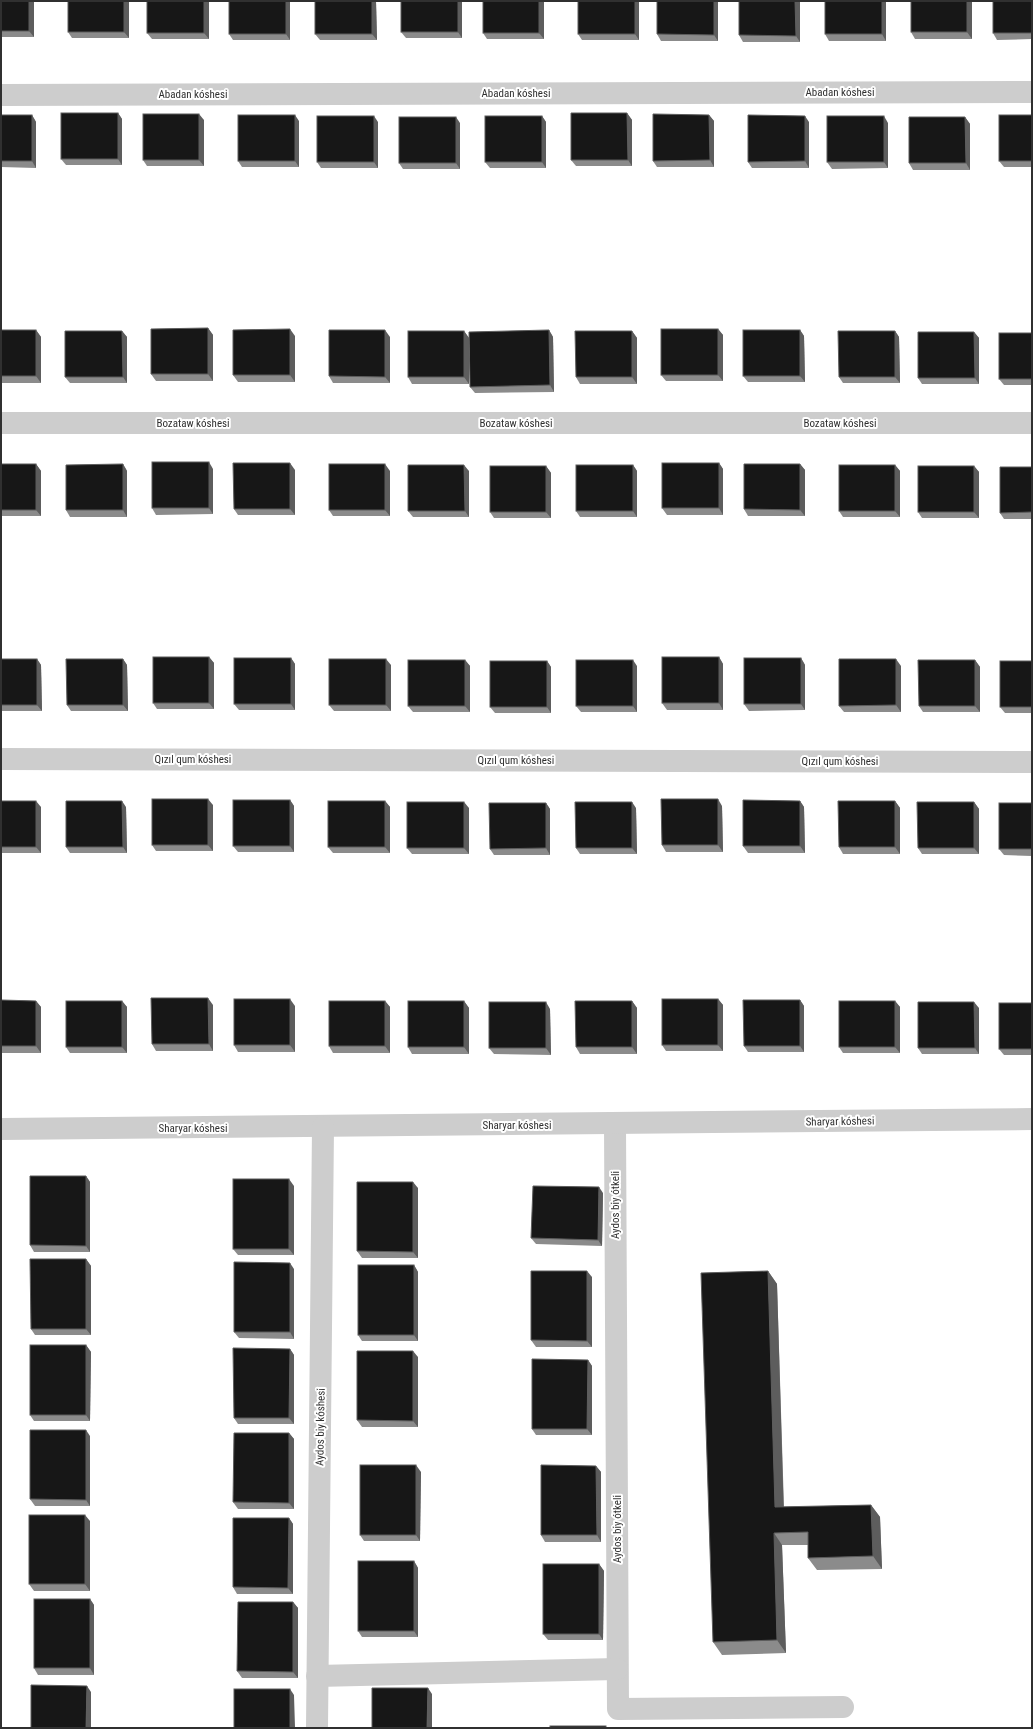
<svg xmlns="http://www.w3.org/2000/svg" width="1033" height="1729" font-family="'Roboto Condensed',sans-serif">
  <rect width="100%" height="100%" fill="#fff"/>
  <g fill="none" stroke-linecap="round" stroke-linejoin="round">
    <g stroke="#cdcdcd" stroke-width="22">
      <polyline points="1,95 1032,92"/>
      <polyline points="1,423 1032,423"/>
      <polyline points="1,759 1032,762"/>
      <polyline points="615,1124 618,1709 843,1707"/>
      <polyline points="1,1129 1032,1119"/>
      <polyline points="317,1676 617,1669"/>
      <polyline points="317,1728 323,1127"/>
    </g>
  </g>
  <g fill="#8b8b8b">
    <rect x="1" y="1" width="33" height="36"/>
    <polygon points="129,1 129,38 72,38 68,32"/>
    <polygon points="209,1 209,39 152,39 147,33"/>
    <polygon points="290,1 290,40 233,40 229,34"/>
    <polygon points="315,1 376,1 377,40 320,40 315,34"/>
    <polygon points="462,1 462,38 406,38 401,32"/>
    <polygon points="544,1 544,39 487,39 483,33"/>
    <polygon points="639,1 639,40 582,40 578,34"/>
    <polygon points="657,1 718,1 718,41 661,41 657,34"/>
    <polygon points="800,1 800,42 743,42 739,35"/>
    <polygon points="886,1 886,41 829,41 825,34"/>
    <polygon points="972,1 972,39 915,39 911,32"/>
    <polygon points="1032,1 1032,39 997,40 993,33"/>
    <polygon points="118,113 122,119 122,165 66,165 61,159"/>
    <polygon points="627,113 632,120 632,166 576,166 571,160"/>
    <polygon points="1,115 32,115 36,122 36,168 1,167"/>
    <polygon points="709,115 714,121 714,167 657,167 653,161"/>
    <polygon points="1032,115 1032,167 1004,167 999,161"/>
    <polygon points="542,116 546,122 546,168 490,168 485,162"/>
    <polygon points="965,117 970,124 970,170 913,170 909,163"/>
    <polygon points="204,120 204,166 147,166 143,160"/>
    <polygon points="299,121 299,167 242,167 238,161"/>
    <polygon points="378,122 378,168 321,168 317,162"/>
    <polygon points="809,122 809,168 752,168 748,162"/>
    <polygon points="460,123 460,169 403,169 399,163"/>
    <polygon points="888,123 888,168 832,169 827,162"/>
    <polygon points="208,328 213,335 213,381 156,381 151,374"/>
    <polygon points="718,329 723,335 723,381 666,381 661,375"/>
    <polygon points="1,330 36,330 41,337 41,383 1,383"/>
    <polygon points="549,330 553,337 554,392 475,393 470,387"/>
    <polygon points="800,330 804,336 805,382 748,382 743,376"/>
    <polygon points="122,331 127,337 127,383 70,383 65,377"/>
    <polygon points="464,331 469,338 469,384 412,384 408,377"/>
    <polygon points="632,331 637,338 637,384 580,384 576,377"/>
    <polygon points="895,331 899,337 900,383 843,383 839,377"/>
    <polygon points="974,332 979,338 979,384 922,384 918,378"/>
    <polygon points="1032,333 1032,385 1004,385 999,379"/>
    <polygon points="295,336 295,382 238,382 233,375"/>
    <polygon points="390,337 390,383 333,383 329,376"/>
    <polygon points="719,463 723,469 723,515 667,515 662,508"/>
    <polygon points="1,464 36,464 41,471 41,516 1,516"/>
    <polygon points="123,464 127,471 127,517 70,517 66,510"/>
    <polygon points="800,464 805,470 805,516 748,516 744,509"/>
    <polygon points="633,465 637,471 637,517 580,517 576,511"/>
    <polygon points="895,465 900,471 900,517 843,517 839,511"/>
    <polygon points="546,466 551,473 551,518 494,518 490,512"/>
    <polygon points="974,466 979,472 979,518 922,518 918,512"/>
    <polygon points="1032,467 1032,519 1004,519 1000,513"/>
    <polygon points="213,469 213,514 156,515 152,508"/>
    <polygon points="295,470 295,515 238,515 234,509"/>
    <polygon points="390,471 390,516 333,516 329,510"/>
    <polygon points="469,471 469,517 413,517 408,511"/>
    <polygon points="209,657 214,663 214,709 157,709 153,703"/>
    <polygon points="719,657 723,664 723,710 667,710 662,703"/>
    <polygon points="291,658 295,664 295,710 239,710 234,704"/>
    <polygon points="801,658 805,665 805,710 749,711 744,704"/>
    <polygon points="1,659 37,659 41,665 42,711 1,711"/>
    <polygon points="123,659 127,665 128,711 71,711 67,705"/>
    <polygon points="465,660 470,666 470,712 413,712 408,706"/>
    <polygon points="975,660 980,667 980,712 923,712 919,706"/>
    <polygon points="547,661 551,667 551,713 495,713 490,707"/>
    <polygon points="1032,661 1032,713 1005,713 1000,707"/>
    <polygon points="391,665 391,711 334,711 329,705"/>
    <polygon points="637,666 637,712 581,712 576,706"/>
    <polygon points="901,666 901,712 844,712 839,706"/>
    <polygon points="290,800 294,806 294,852 238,852 233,846"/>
    <polygon points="1,801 41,807 41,853 1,853"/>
    <polygon points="385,801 390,807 390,853 333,853 328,847"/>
    <polygon points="800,801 804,807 805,853 748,853 743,846"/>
    <polygon points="895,801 900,808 900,854 843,854 839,847"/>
    <polygon points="974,802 979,809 979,854 922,854 918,848"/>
    <polygon points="546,803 550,809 550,855 494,855 490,849"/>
    <polygon points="1032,803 1032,856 1004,855 999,849"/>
    <polygon points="213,805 213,851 156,851 152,845"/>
    <polygon points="722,806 723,852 666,852 662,845"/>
    <polygon points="126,807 127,853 70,853 66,847"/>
    <polygon points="469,808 469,854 412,854 407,848"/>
    <polygon points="636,808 637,854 580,854 576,848"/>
    <polygon points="718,999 723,1005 723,1051 666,1051 662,1045"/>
    <polygon points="1,1000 36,1001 41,1007 41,1053 1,1053"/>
    <polygon points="800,1000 804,1006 804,1052 748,1052 744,1046"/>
    <polygon points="122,1001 127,1007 127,1053 70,1053 66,1047"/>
    <polygon points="385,1001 390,1007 390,1053 333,1053 329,1046"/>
    <polygon points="464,1001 469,1008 469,1054 412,1054 408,1047"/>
    <polygon points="632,1001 637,1008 637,1054 580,1054 576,1047"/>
    <polygon points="895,1001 900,1007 900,1053 843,1053 839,1047"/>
    <polygon points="1032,1003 1032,1055 1004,1055 999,1049"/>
    <polygon points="213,1005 213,1051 156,1051 152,1044"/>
    <polygon points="295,1006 295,1052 238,1052 234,1045"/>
    <polygon points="979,1008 979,1054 922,1054 918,1048"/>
    <polygon points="550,1009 551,1055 494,1054 489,1048"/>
    <polygon points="86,1176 90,1182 90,1252 34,1252 30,1245"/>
    <polygon points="294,1186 294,1255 238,1255 233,1249"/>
    <polygon points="418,1188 418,1258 362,1258 357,1251"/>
    <polygon points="603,1193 602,1246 536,1244 531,1238"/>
    <polygon points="86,1259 91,1266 91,1335 35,1335 31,1329"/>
    <polygon points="414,1265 418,1272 418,1341 362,1341 358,1335"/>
    <polygon points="294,1269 294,1339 239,1338 234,1332"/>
    <polygon points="768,1271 777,1284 784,1507 871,1505 880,1517 882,1569 817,1570 808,1558 808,1545 782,1545 786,1653 722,1655 713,1642"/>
    <polygon points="592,1277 592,1347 536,1347 531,1340"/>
    <polygon points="86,1345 91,1352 90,1421 34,1421 30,1415"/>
    <polygon points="290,1349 294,1355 294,1424 238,1424 234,1418"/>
    <polygon points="418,1357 418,1427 362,1427 357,1420"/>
    <polygon points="588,1360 592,1366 592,1435 536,1435 532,1429"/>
    <polygon points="289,1433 294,1439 294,1509 238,1509 233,1502"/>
    <polygon points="90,1436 90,1506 35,1506 30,1499"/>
    <polygon points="596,1466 601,1472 601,1542 545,1542 541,1535"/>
    <polygon points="421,1472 420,1541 364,1541 360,1535"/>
    <polygon points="289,1518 293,1524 293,1594 237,1594 233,1587"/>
    <polygon points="90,1521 90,1591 34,1591 29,1584"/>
    <polygon points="414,1561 418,1568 418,1637 362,1637 358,1631"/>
    <polygon points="599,1564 604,1571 603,1640 548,1640 543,1634"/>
    <polygon points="90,1599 94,1605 94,1675 38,1675 34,1668"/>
    <polygon points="293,1602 298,1608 298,1678 242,1678 237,1671"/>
  </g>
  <g fill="#5d5d5d">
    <polygon points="29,1 34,1 34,37 29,31"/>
    <polygon points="124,1 129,1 129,38 124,32"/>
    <polygon points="204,1 209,1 209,39 204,33"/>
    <polygon points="286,1 290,1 290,40 286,34"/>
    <polygon points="372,1 376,1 377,40 372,34"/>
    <polygon points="458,1 462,1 462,38 458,32"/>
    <polygon points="539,1 544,1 544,39 539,33"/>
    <polygon points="635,1 639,1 639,40 635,34"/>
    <polygon points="714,1 718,1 718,41 714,35"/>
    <polygon points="795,1 800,1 800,42 796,36"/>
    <polygon points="882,1 886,1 886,41 882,34"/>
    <polygon points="967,1 972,1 972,39 967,32"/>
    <polygon points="118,113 122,119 122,165 118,159"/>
    <polygon points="627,113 632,120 632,166 628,160"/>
    <polygon points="199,114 204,120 204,166 199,160"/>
    <polygon points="32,115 36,122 36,168 32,161"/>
    <polygon points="295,115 299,121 299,167 295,161"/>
    <polygon points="709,115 714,121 714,167 710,160"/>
    <polygon points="374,116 378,122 378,168 374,162"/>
    <polygon points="542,116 546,122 546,168 542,162"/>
    <polygon points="805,116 809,122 809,168 805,161"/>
    <polygon points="884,116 888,123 888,168 884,162"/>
    <polygon points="456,117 460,123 460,169 456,163"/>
    <polygon points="965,117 970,124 970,170 966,163"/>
    <polygon points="208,328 213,335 213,381 208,374"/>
    <polygon points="290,329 295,336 295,382 290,375"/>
    <polygon points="718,329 723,335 723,381 718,375"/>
    <polygon points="36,330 41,337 41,383 36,376"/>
    <polygon points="385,330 390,337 390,383 385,377"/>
    <polygon points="549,330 553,337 554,392 550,385"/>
    <polygon points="800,330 804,336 805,382 800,376"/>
    <polygon points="122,331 127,337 127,383 123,377"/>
    <polygon points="464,331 469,338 469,384 464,377"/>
    <polygon points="632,331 637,338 637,384 632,377"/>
    <polygon points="895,331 899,337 900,383 895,377"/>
    <polygon points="974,332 979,338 979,384 975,378"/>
    <polygon points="209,462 213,469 213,514 209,508"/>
    <polygon points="290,463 295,470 295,515 290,509"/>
    <polygon points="719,463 723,469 723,515 719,508"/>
    <polygon points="36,464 41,471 41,516 36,510"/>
    <polygon points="123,464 127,471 127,517 123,510"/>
    <polygon points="385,464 390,471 390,516 385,510"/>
    <polygon points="800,464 805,470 805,516 800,510"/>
    <polygon points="464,465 469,471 469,517 465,511"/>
    <polygon points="633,465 637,471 637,517 633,511"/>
    <polygon points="895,465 900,471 900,517 895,511"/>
    <polygon points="546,466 551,473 551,518 546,512"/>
    <polygon points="974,466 979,472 979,518 974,512"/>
    <polygon points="209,657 214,663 214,709 209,703"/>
    <polygon points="719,657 723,664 723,710 719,703"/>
    <polygon points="291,658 295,664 295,710 291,704"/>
    <polygon points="801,658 805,665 805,710 801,704"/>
    <polygon points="37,659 41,665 42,711 37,705"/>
    <polygon points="123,659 127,665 128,711 123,705"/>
    <polygon points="386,659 391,665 391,711 386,705"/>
    <polygon points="896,659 901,666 901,712 896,705"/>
    <polygon points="465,660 470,666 470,712 465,706"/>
    <polygon points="633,660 637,666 637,712 633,706"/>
    <polygon points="975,660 980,667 980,712 975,706"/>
    <polygon points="547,661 551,667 551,713 547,707"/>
    <polygon points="208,799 213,805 213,851 208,845"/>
    <polygon points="718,799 722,806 723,852 718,845"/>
    <polygon points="290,800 294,806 294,852 290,846"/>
    <polygon points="36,801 41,807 41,853 36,847"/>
    <polygon points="122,801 126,807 127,853 123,847"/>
    <polygon points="385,801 390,807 390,853 385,847"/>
    <polygon points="800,801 804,807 805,853 800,846"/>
    <polygon points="895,801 900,808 900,854 895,847"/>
    <polygon points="464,802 469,808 469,854 464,848"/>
    <polygon points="632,802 636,808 637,854 632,848"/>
    <polygon points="974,802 979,809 979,854 974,848"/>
    <polygon points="546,803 550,809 550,855 546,848"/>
    <polygon points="208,998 213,1005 213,1051 209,1044"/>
    <polygon points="290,999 295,1006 295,1052 290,1045"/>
    <polygon points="718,999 723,1005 723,1051 718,1045"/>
    <polygon points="800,1000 804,1006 804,1052 800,1046"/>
    <polygon points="36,1001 41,1007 41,1053 36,1046"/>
    <polygon points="122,1001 127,1007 127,1053 122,1047"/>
    <polygon points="385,1001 390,1007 390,1053 385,1046"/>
    <polygon points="464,1001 469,1008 469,1054 464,1047"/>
    <polygon points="632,1001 637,1008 637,1054 632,1047"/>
    <polygon points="895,1001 900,1007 900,1053 895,1047"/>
    <polygon points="546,1002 550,1009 551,1055 546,1048"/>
    <polygon points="974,1002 979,1008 979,1054 975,1048"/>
    <polygon points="86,1176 90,1182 90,1252 86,1246"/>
    <polygon points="289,1179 294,1186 294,1255 289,1249"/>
    <polygon points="413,1182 418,1188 418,1258 413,1252"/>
    <polygon points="599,1187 603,1193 602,1246 598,1240"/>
    <polygon points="86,1259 91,1266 91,1335 86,1329"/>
    <polygon points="290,1263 294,1269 294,1339 290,1332"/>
    <polygon points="414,1265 418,1272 418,1341 414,1335"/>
    <polygon points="587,1271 592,1277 592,1347 587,1341"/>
    <polygon points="768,1271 777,1284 784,1520 775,1507"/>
    <polygon points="86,1345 91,1352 90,1421 86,1415"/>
    <polygon points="290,1349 294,1355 294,1424 289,1418"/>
    <polygon points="413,1351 418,1357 418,1427 413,1421"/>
    <polygon points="588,1360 592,1366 592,1435 587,1429"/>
    <polygon points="86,1430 90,1436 90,1506 86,1500"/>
    <polygon points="289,1433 294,1439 294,1509 289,1503"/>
    <polygon points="416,1465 421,1472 420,1541 416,1535"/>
    <polygon points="596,1466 601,1472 601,1542 597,1535"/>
    <polygon points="871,1505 880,1517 882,1569 873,1556"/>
    <polygon points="85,1515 90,1521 90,1591 85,1584"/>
    <polygon points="289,1518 293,1524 293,1594 288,1588"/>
    <polygon points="774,1533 782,1545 786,1653 777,1640"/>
    <polygon points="414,1561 418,1568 418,1637 414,1631"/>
    <polygon points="599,1564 604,1571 603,1640 599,1634"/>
    <polygon points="90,1599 94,1605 94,1675 90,1668"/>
    <polygon points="293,1602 298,1608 298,1678 293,1672"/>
    <polygon points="87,1686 91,1692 91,1728 86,1728"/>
    <polygon points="428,1688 432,1694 432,1728 427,1728"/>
    <polygon points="290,1689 294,1695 295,1728 290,1728"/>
  </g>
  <g fill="#171717" stroke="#5d5d5d">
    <rect x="1" y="1" width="28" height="30"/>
    <rect x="68" y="1" width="56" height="31"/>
    <rect x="147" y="1" width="57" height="32"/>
    <rect x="229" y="1" width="57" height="33"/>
    <rect x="315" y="1" width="57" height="33"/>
    <rect x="401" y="1" width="57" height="31"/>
    <rect x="483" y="1" width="56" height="32"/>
    <rect x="578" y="1" width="57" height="33"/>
    <polygon points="657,1 714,1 714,35 657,34"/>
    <polygon points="739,1 795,1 796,36 739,35"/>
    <rect x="825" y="1" width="57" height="33"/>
    <rect x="911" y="1" width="56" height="31"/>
    <rect x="993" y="1" width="39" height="32"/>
    <rect x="61" y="113" width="57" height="46"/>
    <polygon points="571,113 627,113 628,160 571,160"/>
    <rect x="143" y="114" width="56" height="46"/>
    <polygon points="653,114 709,115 710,160 653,161"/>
    <rect x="1" y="115" width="31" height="46"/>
    <rect x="238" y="115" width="57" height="46"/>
    <polygon points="748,115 805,116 805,161 748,162"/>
    <rect x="999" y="115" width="33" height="46"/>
    <rect x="317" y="116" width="57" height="46"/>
    <rect x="485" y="116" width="57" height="46"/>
    <rect x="827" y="116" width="57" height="46"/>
    <rect x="399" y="117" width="57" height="46"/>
    <polygon points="909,117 965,117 966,163 909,163"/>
    <polygon points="208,328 208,374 151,374 151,329"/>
    <polygon points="290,329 290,375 233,375 233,330"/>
    <rect x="661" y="329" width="57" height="46"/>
    <rect x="1" y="330" width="35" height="46"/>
    <polygon points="329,330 385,330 385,377 329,376"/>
    <polygon points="549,330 550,385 470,387 469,332"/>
    <rect x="743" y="330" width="57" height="46"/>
    <polygon points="65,331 122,331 123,377 65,377"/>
    <rect x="408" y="331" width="56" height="46"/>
    <polygon points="575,331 632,331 632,377 576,377"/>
    <polygon points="838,331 895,331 895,377 839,377"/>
    <polygon points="918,332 974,332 975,378 918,378"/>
    <rect x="999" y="333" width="33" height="46"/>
    <rect x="152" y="462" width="57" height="46"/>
    <polygon points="233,463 290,463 290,509 234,509"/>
    <rect x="662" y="463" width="57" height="45"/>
    <rect x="1" y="464" width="35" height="46"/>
    <polygon points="123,464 123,510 66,510 66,465"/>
    <rect x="329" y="464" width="56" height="46"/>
    <polygon points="744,464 800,464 800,510 744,509"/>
    <polygon points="408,465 464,465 465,511 408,511"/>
    <rect x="576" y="465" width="57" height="46"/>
    <rect x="839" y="465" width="56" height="46"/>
    <rect x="490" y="466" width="56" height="46"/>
    <rect x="918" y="466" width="56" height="46"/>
    <polygon points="1000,467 1032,467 1032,512 1000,513"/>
    <rect x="153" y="657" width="56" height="46"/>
    <rect x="662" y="657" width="57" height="46"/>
    <rect x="234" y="658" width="57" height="46"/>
    <rect x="744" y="658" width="57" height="46"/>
    <rect x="1" y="659" width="36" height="46"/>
    <polygon points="66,659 123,659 123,705 67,705"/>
    <rect x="329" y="659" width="57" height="46"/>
    <polygon points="839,659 896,659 896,705 839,706"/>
    <rect x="408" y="660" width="57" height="46"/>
    <rect x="576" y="660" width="57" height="46"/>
    <polygon points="918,660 975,660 975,706 919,706"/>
    <rect x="490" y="661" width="57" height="46"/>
    <rect x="1000" y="661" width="32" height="46"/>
    <rect x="152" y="799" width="56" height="46"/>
    <polygon points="661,799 718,799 718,845 662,845"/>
    <rect x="233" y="800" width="57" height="46"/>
    <polygon points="743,800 800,801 800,846 743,846"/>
    <rect x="1" y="801" width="35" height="46"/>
    <polygon points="66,801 122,801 123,847 66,847"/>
    <rect x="328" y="801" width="57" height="46"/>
    <polygon points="838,801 895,801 895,847 839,847"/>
    <rect x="407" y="802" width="57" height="46"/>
    <polygon points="575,802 632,802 632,848 576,848"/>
    <polygon points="917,802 974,802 974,848 918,848"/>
    <polygon points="489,803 546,803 546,848 490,849"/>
    <rect x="999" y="803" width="33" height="46"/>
    <polygon points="151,998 208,998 209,1044 152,1044"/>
    <rect x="234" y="999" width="56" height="46"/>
    <rect x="662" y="999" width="56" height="46"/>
    <polygon points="1,1000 36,1001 36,1046 1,1046"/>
    <polygon points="743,1000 800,1000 800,1046 744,1046"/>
    <rect x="66" y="1001" width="56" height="46"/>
    <rect x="329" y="1001" width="56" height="45"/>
    <rect x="408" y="1001" width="56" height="46"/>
    <polygon points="575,1001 632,1001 632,1047 576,1047"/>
    <rect x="839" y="1001" width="56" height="46"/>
    <rect x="489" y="1002" width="57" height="46"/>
    <polygon points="918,1002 974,1002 975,1048 918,1048"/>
    <rect x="999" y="1003" width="33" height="46"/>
    <polygon points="30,1176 86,1176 86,1246 30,1245"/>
    <rect x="233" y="1179" width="56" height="70"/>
    <polygon points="357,1182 413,1182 413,1252 357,1251"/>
    <polygon points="533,1186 599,1187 598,1240 531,1238"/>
    <polygon points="30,1259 86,1259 86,1329 31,1329"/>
    <polygon points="234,1262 290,1263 290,1332 234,1332"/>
    <rect x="358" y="1265" width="56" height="70"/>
    <polygon points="531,1271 587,1271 587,1341 531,1340"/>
    <polygon points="768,1271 775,1507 871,1505 873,1556 808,1558 808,1532 774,1533 777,1640 713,1642 701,1273"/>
    <rect x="30" y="1345" width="56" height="70"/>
    <polygon points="233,1348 290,1349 289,1418 234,1418"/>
    <polygon points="357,1351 413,1351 413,1421 357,1420"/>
    <polygon points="532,1359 588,1360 587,1429 532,1429"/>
    <polygon points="30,1430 86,1430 86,1500 30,1499"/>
    <polygon points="234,1433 289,1433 289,1503 233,1502"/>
    <rect x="360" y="1465" width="56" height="70"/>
    <polygon points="541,1465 596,1466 597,1535 541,1535"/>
    <rect x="29" y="1515" width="56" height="69"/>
    <polygon points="233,1518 289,1518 288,1588 233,1587"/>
    <rect x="358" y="1561" width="56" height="70"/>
    <rect x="543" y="1564" width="56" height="70"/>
    <rect x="34" y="1599" width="56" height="69"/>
    <polygon points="238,1602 293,1602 293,1672 237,1671"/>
    <polygon points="31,1685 87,1686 86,1728 31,1728"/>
    <polygon points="372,1688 428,1688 427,1728 372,1728"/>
    <rect x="234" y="1689" width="56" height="39"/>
    <rect x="550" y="1726" width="56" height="2"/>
  </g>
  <g text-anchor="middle" stroke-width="4" stroke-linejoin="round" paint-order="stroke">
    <g font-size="11" fill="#303030" stroke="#fff">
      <text x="840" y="96">Abadan kóshesi</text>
      <text x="516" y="97">Abadan kóshesi</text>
      <text x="193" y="98">Abadan kóshesi</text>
      <text x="193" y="427">Bozataw kóshesi</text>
      <text x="516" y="427">Bozataw kóshesi</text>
      <text x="840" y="427">Bozataw kóshesi</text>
      <text x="193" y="763">Qızıl qum kóshesi</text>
      <text x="516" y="764">Qızıl qum kóshesi</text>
      <text x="840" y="765">Qızıl qum kóshesi</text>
      <text transform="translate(840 1121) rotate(-1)" y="4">Sharyar kóshesi</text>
      <text x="517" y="1129">Sharyar kóshesi</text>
      <text x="193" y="1132">Sharyar kóshesi</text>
      <text transform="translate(615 1205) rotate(-90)" y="4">Aydos biy ótkeli</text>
      <text transform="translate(320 1427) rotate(-89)" y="4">Aydos biy kóshesi</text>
      <text transform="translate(617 1529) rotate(-90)" y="4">Aydos biy ótkeli</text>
    </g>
  </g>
  <rect width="1033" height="1729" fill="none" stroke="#303030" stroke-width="4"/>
</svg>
